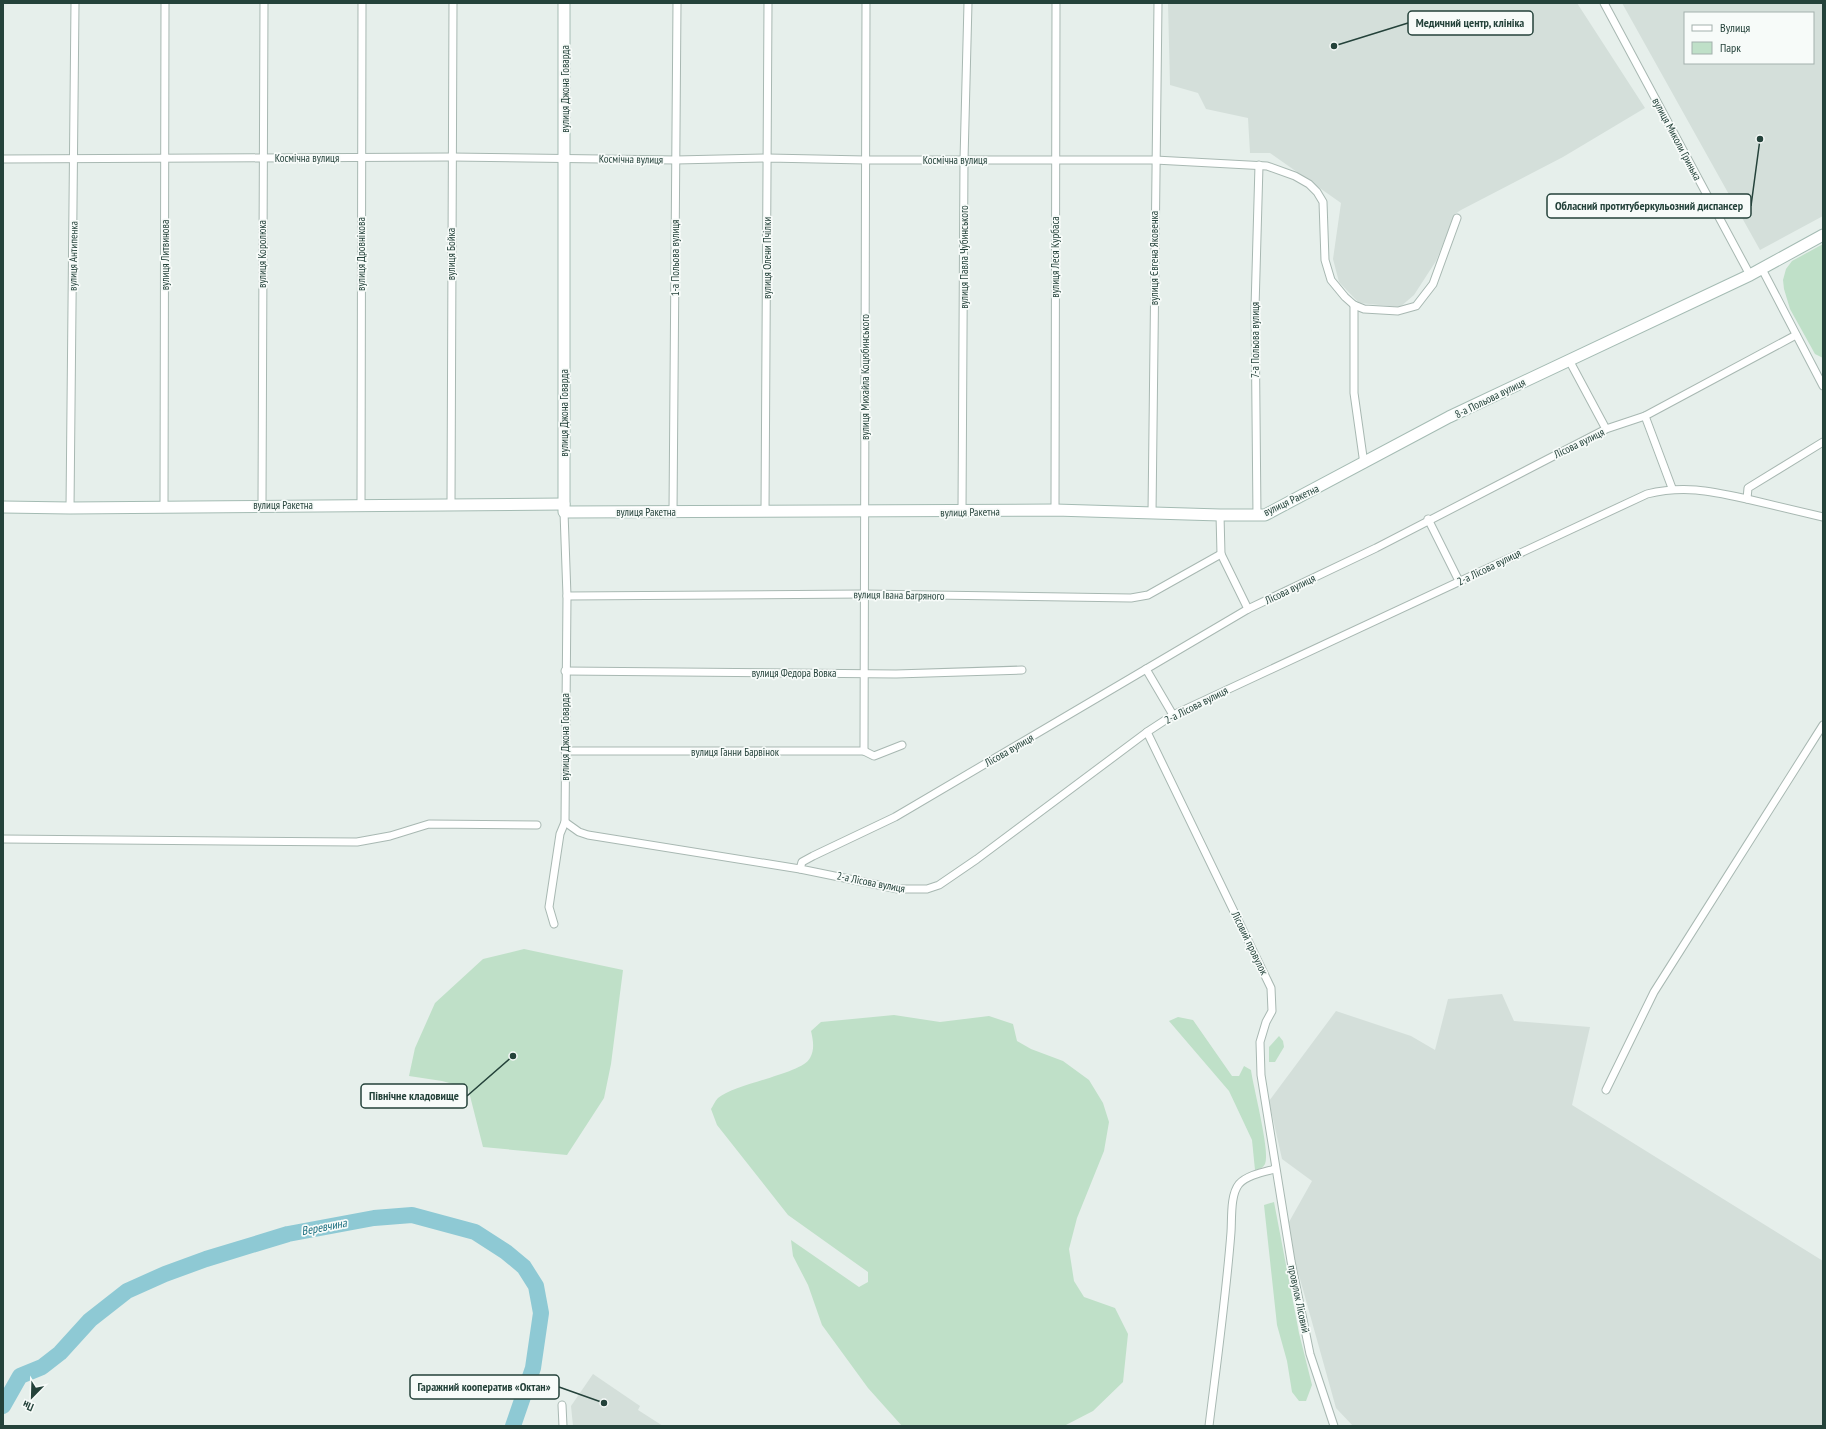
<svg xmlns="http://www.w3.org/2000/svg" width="1826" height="1429" font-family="'PT Sans Narrow',sans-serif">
  <rect width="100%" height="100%" fill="#e6efeb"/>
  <g fill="#d4dfda" fill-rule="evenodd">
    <polygon points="1168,3 1577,3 1645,108 1563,157 1461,210 1455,214 1436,261 1414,295 1400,307 1359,303 1339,282 1333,259 1341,203 1270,153 1250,153 1248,118 1206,109 1198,93 1170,85"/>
    <path d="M 1622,3 L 1823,3 L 1823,216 L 1760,250 ZM 1685,13 L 1813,13 L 1813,63 L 1685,63 Z"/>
    <polygon points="1502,994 1514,1021 1590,1027 1572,1105 1823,1261 1823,1426 1353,1426 1336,1408 1295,1261 1289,1222 1312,1181 1282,1159 1269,1101 1336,1011 1411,1036 1435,1050 1448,999"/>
    <polygon points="593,1374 640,1406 638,1410 663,1426 573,1426 571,1406"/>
  </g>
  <g fill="#bfe0c8">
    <polygon points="1823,244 1823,358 1815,354 1790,309 1784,289 1783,280 1786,269 1792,261"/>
    <polygon points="524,949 623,970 611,1064 604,1098 567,1155 483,1147 468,1088 442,1081 409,1076 415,1048 435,1003 483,959"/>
    <path d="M 894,1015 L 940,1022 L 989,1016 L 1013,1024 L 1017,1041 L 1031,1049 L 1063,1061 L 1089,1080 L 1103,1103 L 1109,1122 L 1104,1151 L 1077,1218 L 1069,1249 L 1074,1281 L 1084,1297 L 1115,1308 L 1128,1334 L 1123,1382 L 1093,1411 L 1064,1426 L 902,1426 L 868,1388 L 822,1325 L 808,1285 L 793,1256 L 791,1240 L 859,1287 L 868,1282 L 868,1272 L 788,1215 L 717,1125 L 711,1109 C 713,1106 715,1101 718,1098 C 736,1083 802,1074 810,1058 C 815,1049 813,1040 811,1031 L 821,1022 Z"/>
    <path d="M 1178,1017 L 1193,1020 L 1232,1076 L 1239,1076 L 1244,1066 L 1251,1070 C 1253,1086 1271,1154 1265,1164 C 1263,1168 1259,1169 1255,1170 L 1252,1140 L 1229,1091 L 1169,1021 Z"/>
    <polygon points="1279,1036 1283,1041 1284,1047 1275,1062 1269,1062 1269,1047"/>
    <polygon points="1274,1202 1299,1333 1312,1385 1306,1401 1299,1401 1292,1392 1287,1361 1277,1325 1264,1205"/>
  </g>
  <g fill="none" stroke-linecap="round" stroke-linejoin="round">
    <polyline stroke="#8ec9d4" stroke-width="16" points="3,1406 20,1376 42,1367 60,1353 90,1320 127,1291 165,1274 206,1259 288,1234 374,1218 412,1215 475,1232 506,1252 524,1267 536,1286 541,1313 533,1368 513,1426"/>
    <g stroke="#a8b8b2" stroke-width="9">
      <g id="street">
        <polyline points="1604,3 1750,275"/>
        <polyline points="3,159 451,157 676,160 768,158 865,160 1155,160 1267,166 1295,176 1309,184 1317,192 1323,202 1325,260 1331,280 1345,297 1354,305 1364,309 1398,311 1416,306 1433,284 1457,218"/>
        <polyline points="1762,269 1823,386"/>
        <polyline points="1354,305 1354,393 1364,464"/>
        <polyline points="1569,360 1606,429"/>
        <polyline points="1645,416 1672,488"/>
        <polyline points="1747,499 1823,517"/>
        <polyline points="262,505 264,3"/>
        <polyline points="361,505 362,3"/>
        <polyline points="451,505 453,3"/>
        <polyline points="164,507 165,3"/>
        <polyline points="70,508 75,3"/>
        <polyline points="1055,510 1056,3"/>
        <polyline points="673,512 677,3"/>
        <polyline points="765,512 768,3"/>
        <polyline points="962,512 964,160 968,3"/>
        <polyline points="1152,514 1158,3"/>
        <polyline points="1220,515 1221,554 1248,609"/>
        <polyline points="1257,516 1255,308 1259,165"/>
        <polyline points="1428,519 1459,581"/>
        <polyline points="567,596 864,594 1131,598 1148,595 1221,554"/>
        <polyline points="1146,669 1173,715"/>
        <polyline points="565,671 896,674 1022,670"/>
        <polyline points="1147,732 1271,988 1272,1011 1266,1022 1260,1042 1261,1075 1291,1261 1310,1354 1334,1426"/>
        <polyline points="565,751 864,751 874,756 902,745"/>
        <polyline points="864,751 866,3"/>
        <path d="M 565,822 L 579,832 L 588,835 L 800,869 L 898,889 L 927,889 L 939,885 L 977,859 L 1147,732 L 1173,715 L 1647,494 C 1684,485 1710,491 1747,499 L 1748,488 L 1823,442"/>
        <polyline points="3,839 357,842 390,836 429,824 537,825"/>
        <polyline points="800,869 802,862 813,856 895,817 1248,609 1376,548 1606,429 1645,416 1796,335"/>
        <polyline points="554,924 549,907 560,834 565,822 567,596 564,512"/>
        <polyline points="1606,1090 1654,992 1823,725"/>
        <polyline points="562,1405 563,1426"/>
        <path d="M 1209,1426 C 1217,1361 1226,1297 1231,1232 C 1232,1219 1230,1195 1239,1184 C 1247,1175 1264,1172 1275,1169"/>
      </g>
    </g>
    <g stroke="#a4bbb3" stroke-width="13">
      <g id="secondary">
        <polyline points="564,3 564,512 1055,510 1220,515 1265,515 1449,417 1750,275 1823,235"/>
        <polyline points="3,507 70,508 564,504"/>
      </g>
    </g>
    <use href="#street" stroke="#fff" stroke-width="7"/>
    <use href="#secondary" stroke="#fff" stroke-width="11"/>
  </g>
  <g text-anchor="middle" stroke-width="3.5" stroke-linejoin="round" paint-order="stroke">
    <g font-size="11" fill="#24423a" stroke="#f7fbf9">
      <text transform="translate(565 89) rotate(-90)" y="4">вулиця Джона Говарда</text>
      <text transform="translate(1677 139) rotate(62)" y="4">вулиця Миколи Гринька</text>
      <text x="307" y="162">Космічна вулиця</text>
      <text transform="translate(631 159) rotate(1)" y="4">Космічна вулиця</text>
      <text x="955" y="164">Космічна вулиця</text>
      <text transform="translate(262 254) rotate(-90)" y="4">вулиця Королюка</text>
      <text transform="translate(361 254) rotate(-90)" y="4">вулиця Дровнікова</text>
      <text transform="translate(451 254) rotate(-90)" y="4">вулиця Бойка</text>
      <text transform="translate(165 255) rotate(-90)" y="4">вулиця Литвинова</text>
      <text transform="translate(73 256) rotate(-89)" y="4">вулиця Антипенка</text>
      <text transform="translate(964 257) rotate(-90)" y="4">вулиця Павла Чубинського</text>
      <text transform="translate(1055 257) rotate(-90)" y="4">вулиця Леся Курбаса</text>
      <text transform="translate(675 258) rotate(-90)" y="4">1-а Польова вулиця</text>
      <text transform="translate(767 258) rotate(-90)" y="4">вулиця Олени Пчілки</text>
      <text transform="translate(1154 258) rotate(-90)" y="4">вулиця Євгена Яковенка</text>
      <text transform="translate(1255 340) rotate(-90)" y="4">7-а Польова вулиця</text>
      <text transform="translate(865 377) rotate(-90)" y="4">вулиця Михайла Коцюбинського</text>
      <text transform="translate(1490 398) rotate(-26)" y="4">8-а Польова вулиця</text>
      <text transform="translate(564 413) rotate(-90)" y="4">вулиця Джона Говарда</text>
      <text transform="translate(1579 443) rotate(-26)" y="4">Лісова вулиця</text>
      <text transform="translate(1291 500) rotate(-25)" y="4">вулиця Ракетна</text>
      <text x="283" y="509">вулиця Ракетна</text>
      <text x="646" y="516">вулиця Ракетна</text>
      <text transform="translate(970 512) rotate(-1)" y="4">вулиця Ракетна</text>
      <text transform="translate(1489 567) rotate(-26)" y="4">2-а Лісова вулиця</text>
      <text transform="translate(1290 589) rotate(-26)" y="4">Лісова вулиця</text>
      <text transform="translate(899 595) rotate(1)" y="4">вулиця Івана Багряного</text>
      <text x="794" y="677">вулиця Федора Вовка</text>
      <text transform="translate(1196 705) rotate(-27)" y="4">2-а Лісова вулиця</text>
      <text transform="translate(565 737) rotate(-90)" y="4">вулиця Джона Говарда</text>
      <text transform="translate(1009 750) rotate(-30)" y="4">Лісова вулиця</text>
      <text x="735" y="756">вулиця Ганни Барвінок</text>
      <text transform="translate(871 882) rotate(11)" y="4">2-а Лісова вулиця</text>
      <text transform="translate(1250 943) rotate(64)" y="4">Лісовий провулок</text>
      <text transform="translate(1299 1299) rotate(78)" y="4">провулок Лісовий</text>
    </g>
    <g font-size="12" font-style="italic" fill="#1c6f80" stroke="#f7fbf9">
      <text transform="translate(324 1227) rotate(-11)" y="4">Веревчина</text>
    </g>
  </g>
  <path fill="none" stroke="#24423a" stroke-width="1.5" d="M1334 46L1408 23M1760 139L1751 206M513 1056L467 1096M604 1403L559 1387"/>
  <g fill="#24423a" stroke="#f7fbf9" stroke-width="1.5">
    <circle cx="1334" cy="46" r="4"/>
    <circle cx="1760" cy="139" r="4"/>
    <circle cx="513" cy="1056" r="4"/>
    <circle cx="604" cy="1403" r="4"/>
  </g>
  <g fill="#f7fbf9" stroke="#24423a" stroke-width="1.5">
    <rect x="1408" y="11" width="125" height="24" rx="4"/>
    <rect x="1547" y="194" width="204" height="24" rx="4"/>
    <rect x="361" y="1084" width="106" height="24" rx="4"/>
    <rect x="410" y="1375" width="149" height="24" rx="4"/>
  </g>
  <g font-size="12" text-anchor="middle" font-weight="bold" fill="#24423a">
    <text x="1470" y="27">Медичний центр, клініка</text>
    <text x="1649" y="210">Обласний протитуберкульозний диспансер</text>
    <text x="414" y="1100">Північне кладовище</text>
    <text x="484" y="1391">Гаражний кооператив «Октан»</text>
  </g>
  <rect width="1826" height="1429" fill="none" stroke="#24423a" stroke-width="8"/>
  <rect x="1684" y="12" width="130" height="52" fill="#f7fbf9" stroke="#a3b1ad"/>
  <rect x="1692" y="25" width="20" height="6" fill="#ffffff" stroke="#a3b1ad"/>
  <text x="1720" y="32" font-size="12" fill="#24423a">Вулиця</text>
  <rect x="1692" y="42" width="20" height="12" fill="#bfe0c8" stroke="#a3b1ad"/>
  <text x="1720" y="52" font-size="12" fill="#24423a">Парк</text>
  <g transform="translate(32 1397) rotate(203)" stroke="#f7fbf9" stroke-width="3" paint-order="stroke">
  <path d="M0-3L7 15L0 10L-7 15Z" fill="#24423a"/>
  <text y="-6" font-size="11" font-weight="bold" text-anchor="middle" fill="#24423a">Пн</text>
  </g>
</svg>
